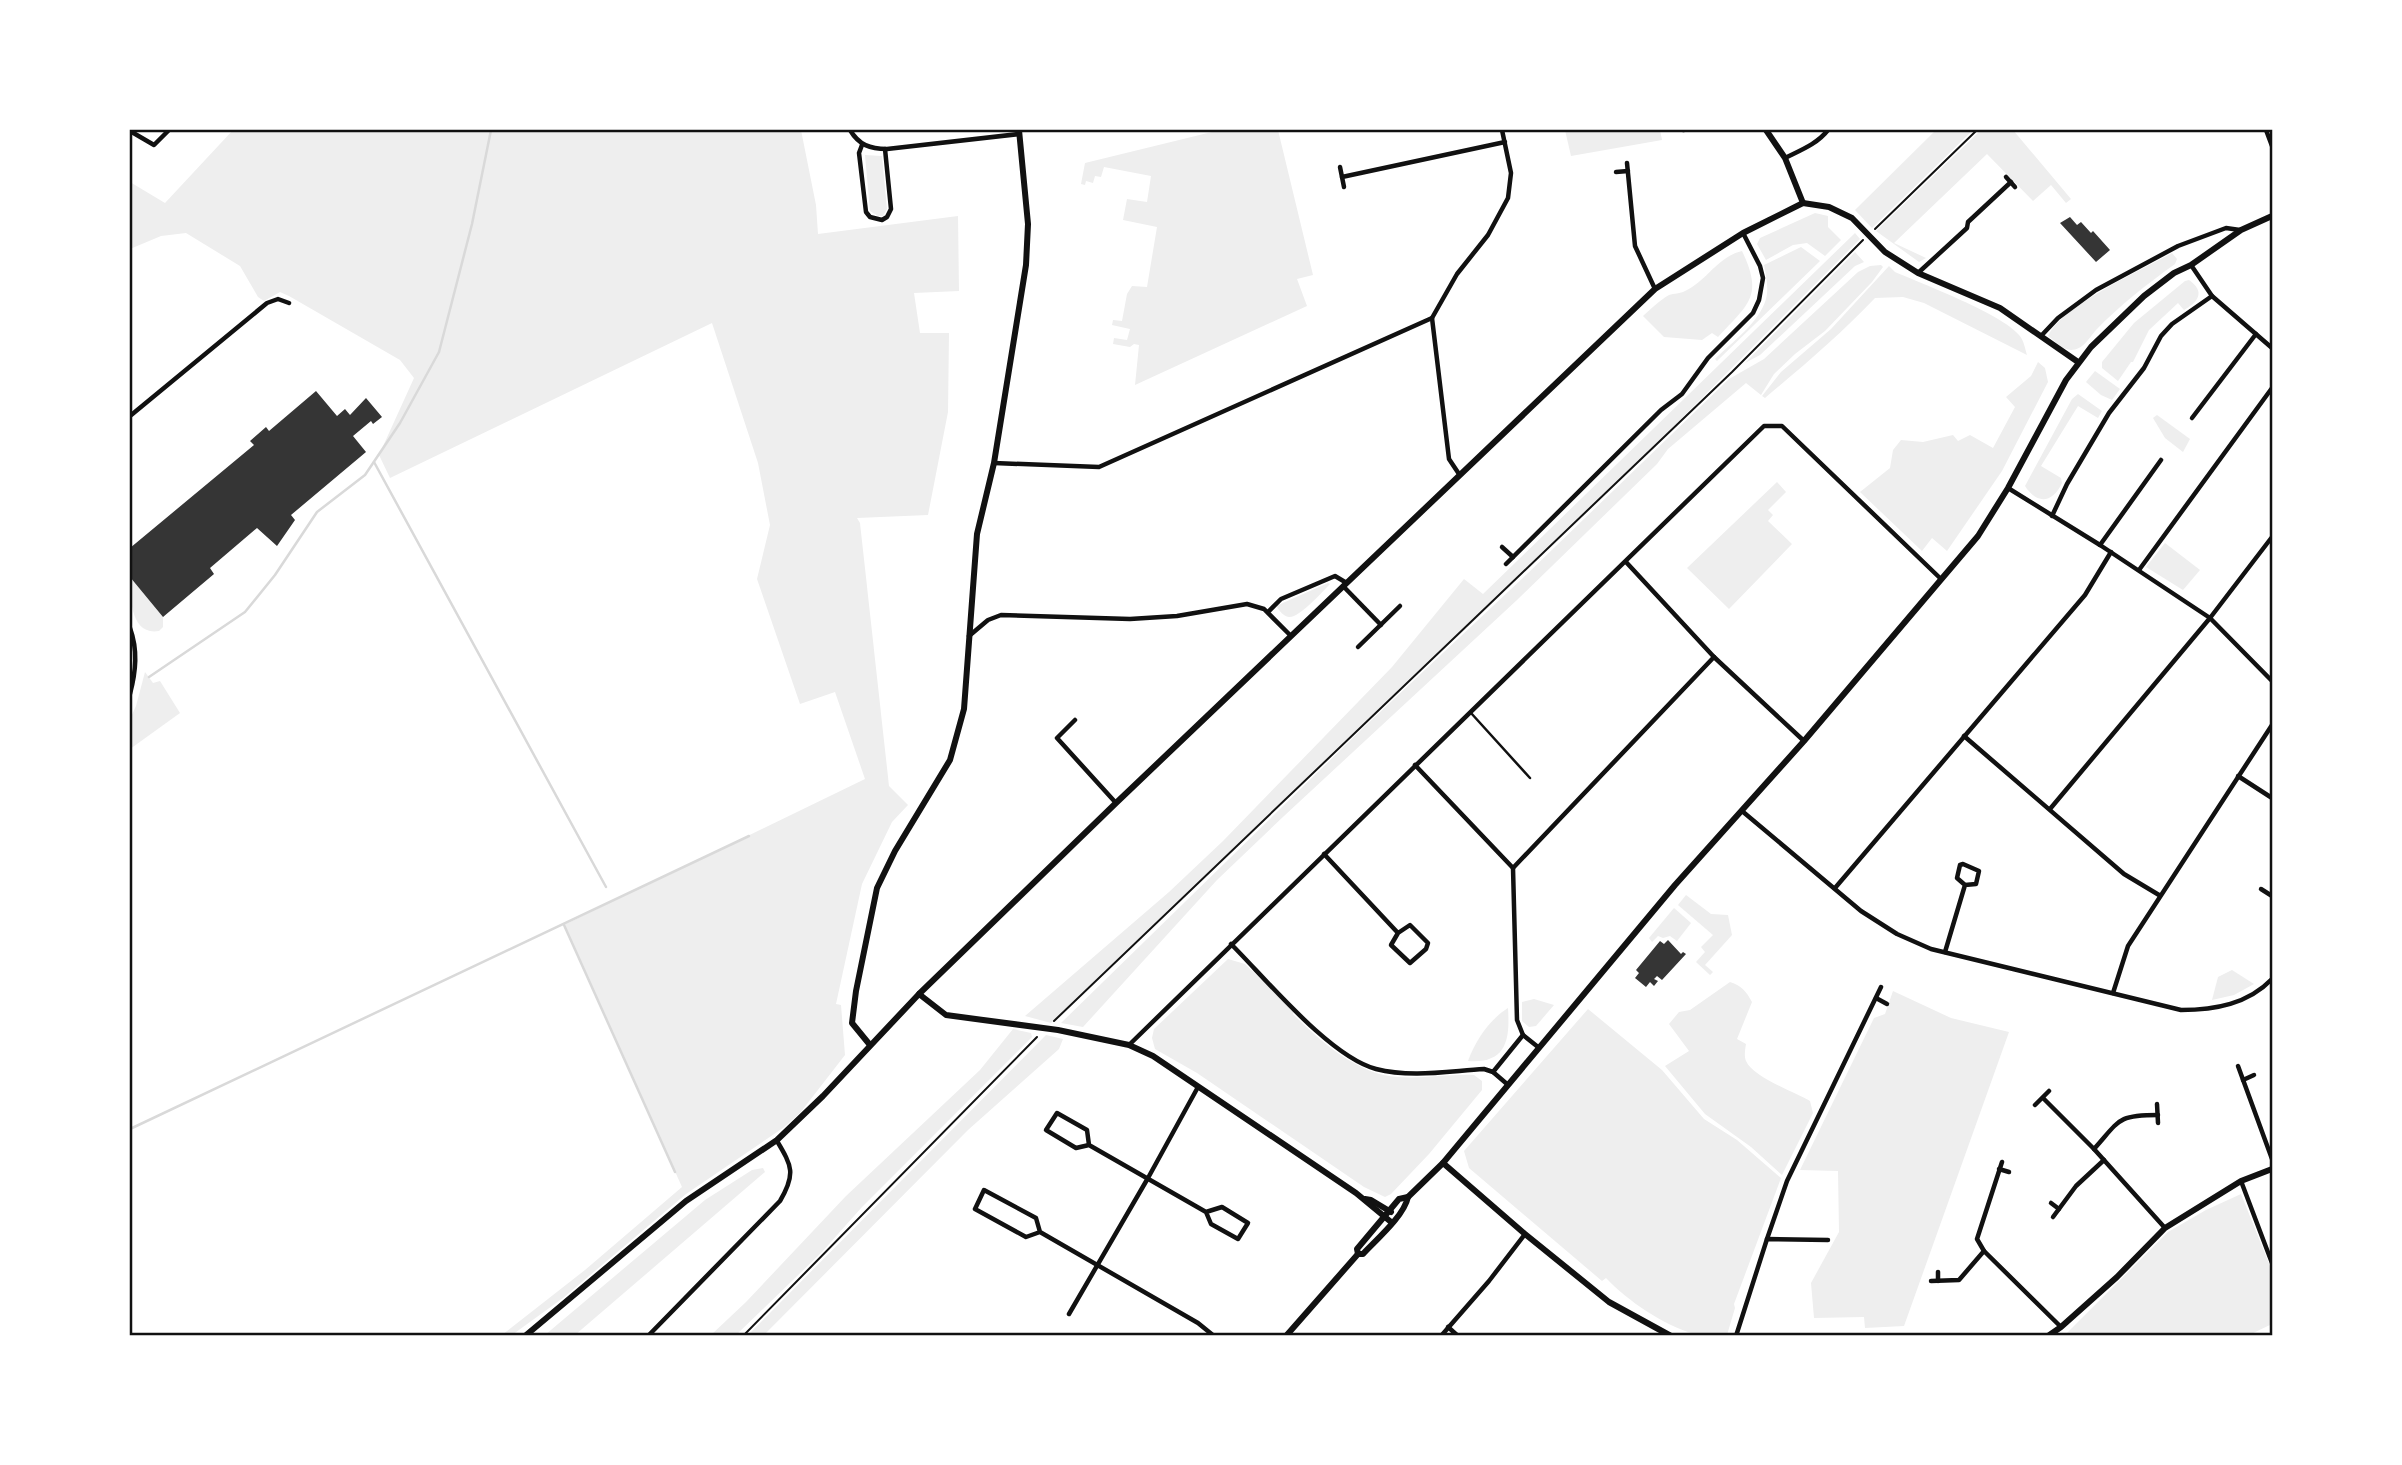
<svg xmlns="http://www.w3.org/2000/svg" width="2402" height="1465" font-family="'IBM Plex Serif',serif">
  <rect width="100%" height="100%" fill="#fff"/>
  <g fill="#eee">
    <polygon points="233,130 801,130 816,205 818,234 958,216 959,291 914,293 920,333 949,333 948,412 928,515 857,518 860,523 889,786 908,805 892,822 862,884 836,1004 841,1005 845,1055 800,1113 783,1128 686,1194 563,1298 512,1335 502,1335 585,1270 682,1187 564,925 865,779 835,692 800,704 757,579 770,525 758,463 712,323 390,478 379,455 414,378 400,360 289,296 280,292 264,301 258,297 240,266 186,233 161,236 130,249 130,182 165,203"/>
    <polygon points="1220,130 1278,130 1313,275 1297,279 1307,306 1135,385 1139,345 1134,344 1130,347 1113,344 1114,338 1127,340 1130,329 1112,325 1113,320 1122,321 1127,294 1132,286 1147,287 1157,227 1123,220 1127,199 1147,202 1151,176 1104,167 1101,177 1095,176 1093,183 1086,181 1085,185 1081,184 1085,163"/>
    <polygon points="1565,130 1660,130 1662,140 1571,156"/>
    <polygon points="1936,130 1973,130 1872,228 1855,210"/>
    <polygon points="1981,130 2013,130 2071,199 2066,203 2051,185 2033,201 1987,154 1894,243 1926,258 1919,262 1876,231"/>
    <polygon points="865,155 882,156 887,209 883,216 878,216 870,211"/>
    <polygon points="1815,213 1828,216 1828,227 1841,240 1825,256 1807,243 1793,245 1766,260 1757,244 1760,238"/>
    <polygon points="1855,233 1860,239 1690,410 1471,624 1413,677 1051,1023 1025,1016 1169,892 1223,841 1392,667 1464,579 1483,594"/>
    <path d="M 1801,247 L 1820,261 L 1717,361 L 1715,359 C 1732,342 1759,323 1766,299 C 1769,288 1766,276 1764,265 Z"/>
    <path d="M 1742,251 C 1764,297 1748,304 1718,337 L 1712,333 L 1702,340 L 1664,337 L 1643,316 C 1651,309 1660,300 1669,295 C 1674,293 1680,294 1685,291 C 1707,281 1717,257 1742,251 Z"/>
    <polygon points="1855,252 1864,262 1855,266 1760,355 1745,363"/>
    <path d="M 2172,253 L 2177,259 L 2175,264 C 2147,284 2119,306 2096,330 C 2089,338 2083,350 2071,350 C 2063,350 2055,341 2048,336 C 2063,305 2140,271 2172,253 Z"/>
    <polygon points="1881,265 1883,267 1872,282 1825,331 1795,354 1774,374 1761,395 1746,383 1668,449 1657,464 1517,600 1284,816 1217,880 1083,1027 1061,1023 1362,729 1527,574 1729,379 1764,359 1858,272 1870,266"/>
    <path d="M 1889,266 L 1895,272 C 1923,284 2002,314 2019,335 C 2024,340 2025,349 2027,355 L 1924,303 L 1903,297 L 1875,298 C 1841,334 1803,366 1765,398 L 1762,396 L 1781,372 L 1831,329 Z"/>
    <path d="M 2189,280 C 2206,292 2198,302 2184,310 L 2178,303 L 2149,330 L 2133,362 L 2131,362 L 2118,381 L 2102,368 L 2102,362 L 2134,323 L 2185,281 Z"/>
    <polygon points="2038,362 2045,368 2048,382 2002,471 1947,551 1932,538 1922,551 1860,492 1890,468 1893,450 1901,440 1923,442 1953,435 1958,441 1970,435 1993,448 2015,407 2006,397 2031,376"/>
    <polygon points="2095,371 2120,389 2112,400 2101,395 2086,382"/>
    <path d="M 2078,394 L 2102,411 L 2098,418 L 2078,406 L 2041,466 L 2061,478 L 2062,483 C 2053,502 2038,506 2025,486 L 2072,399 Z"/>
    <polygon points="2157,415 2190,439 2183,452 2165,438 2153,418"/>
    <polygon points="1777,482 1786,492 1768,510 1773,515 1768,521 1792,544 1729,609 1687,568"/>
    <polygon points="2165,543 2200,570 2183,590 2146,567"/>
    <path d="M 130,577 L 163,617 L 163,627 L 159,631 C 130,636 130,596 130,577 Z"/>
    <path d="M 1328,583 L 1330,584 C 1322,592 1299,618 1289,617 C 1283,616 1279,610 1276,606 Z"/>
    <polygon points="145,672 153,683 160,681 180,713 130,749 130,719 136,706"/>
    <polygon points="1686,895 1711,914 1728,915 1732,935 1705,965 1713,972 1710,975 1696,962 1705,952 1701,947 1713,935 1678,905"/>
    <polygon points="1674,908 1691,923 1677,941 1670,936 1663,938 1658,936 1652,942 1649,938"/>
    <path d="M 1228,959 L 1245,964 L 1294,1011 L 1293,1014 C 1320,1041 1358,1075 1398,1077 C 1423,1079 1449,1074 1474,1075 L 1482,1081 L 1482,1090 L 1429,1154 L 1391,1194 L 1385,1197 L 1364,1187 L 1197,1073 L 1155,1049 L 1152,1038 L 1154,1029 Z"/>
    <polygon points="2232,970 2254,984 2234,995 2212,1000 2218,977"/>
    <path d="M 1730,982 C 1742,986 1746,991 1752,1002 L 1737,1039 L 1746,1044 C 1745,1050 1744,1056 1746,1061 C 1753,1077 1794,1092 1810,1101 L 1813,1113 L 1782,1175 L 1751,1147 L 1705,1114 L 1665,1066 L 1689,1051 L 1669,1024 L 1679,1012 L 1690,1010 Z"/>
    <polygon points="1893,991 1951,1018 2009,1032 1904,1326 1865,1328 1864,1317 1814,1318 1811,1283 1839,1232 1838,1171 1800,1170 1874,1018 1885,1014"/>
    <polygon points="1534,999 1554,1005 1536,1026 1529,1027 1522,1021 1522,1002"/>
    <path d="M 1508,1008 C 1510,1039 1507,1064 1468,1061 C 1475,1041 1490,1019 1508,1008 Z"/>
    <path d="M 1588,1009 L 1662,1070 L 1704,1119 L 1737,1140 L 1781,1178 L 1734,1304 L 1735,1308 L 1727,1335 C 1717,1336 1704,1337 1694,1334 C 1662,1324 1629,1302 1606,1278 L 1602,1281 L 1469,1168 L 1464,1151 Z"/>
    <polygon points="1013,1029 1031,1033 1032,1037 862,1207 822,1252 736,1335 711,1335 746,1302 846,1196 980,1070"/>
    <polygon points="1046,1035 1063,1039 1059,1049 968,1130 764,1335 748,1335"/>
    <polygon points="763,1168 765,1172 575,1335 545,1335 705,1200 752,1170"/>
    <polygon points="2241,1194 2272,1271 2272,1324 2249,1335 2065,1335 2168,1232 2206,1210"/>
  </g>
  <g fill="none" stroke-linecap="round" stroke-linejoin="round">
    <g stroke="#d9d9d9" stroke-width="2.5">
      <polyline points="374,462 606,887"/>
      <polyline points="149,677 245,612 275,575 317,512 365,475 400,423 439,352 472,224 491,130"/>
      <polyline points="564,925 675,1172"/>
      <polyline points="130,1129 749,836"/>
    </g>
  </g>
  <g fill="#353535">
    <polygon points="2070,217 2077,225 2081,222 2091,233 2093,231 2110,250 2096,262 2060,223"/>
    <polygon points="316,391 337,416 345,409 350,415 366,398 382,417 373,424 371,421 353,436 366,452 291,515 295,520 277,546 257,528 210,568 214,574 163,617 130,577 130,548 254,445 250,441 266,427 269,431"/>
    <polygon points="1668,940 1681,954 1683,952 1686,954 1662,980 1657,976 1654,979 1658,981 1654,986 1650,982 1646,987 1635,978 1639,973 1636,970 1660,941 1664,944"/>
  </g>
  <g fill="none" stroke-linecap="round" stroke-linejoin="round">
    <g stroke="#111" stroke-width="2">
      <polyline points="1875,229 1977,130"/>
      <polyline points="1054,1021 1732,372 1863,240"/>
      <polyline points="743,1336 1037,1037"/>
    </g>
    <polyline stroke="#111" stroke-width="2.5" points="1471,713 1530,778"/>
    <g stroke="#111" stroke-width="4.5">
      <path d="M 850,130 C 859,145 870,149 887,149 L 1019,134"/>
      <polyline points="1683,130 1684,130"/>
      <polyline points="2266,130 2272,146"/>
      <polyline points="130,131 154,145 169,130"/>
      <polyline points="862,145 859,153 866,212 870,217 882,220 887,217 891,209 885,149"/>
      <path d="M 1785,158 C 1801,150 1817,144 1828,130"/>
      <polyline points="1627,163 1635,246 1655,289"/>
      <polyline points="1340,167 1344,187"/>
      <polyline points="1616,172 1628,171"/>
      <polyline points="1342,177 1505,142"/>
      <polyline points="2006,177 2015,187"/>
      <polyline points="2191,265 2212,296 2272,348"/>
      <polyline points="1918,273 1967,228 1968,222 2011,182"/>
      <polyline points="2041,336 2058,318 2096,290 2178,246 2226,228 2240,230"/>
      <polyline points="130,416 267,303 278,299 289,303"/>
      <polyline points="2192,418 2256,334"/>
      <polyline points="994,463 1099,467 1432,318"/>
      <polyline points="1459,474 1449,459 1432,318 1457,274 1488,235 1508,198 1511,173 1502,130"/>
      <polyline points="2008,488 2100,545 2210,618 2272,681"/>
      <polyline points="2052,516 2067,484 2109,413 2144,368 2161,336 2172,324 2212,296"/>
      <polyline points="2100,545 2161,460"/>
      <polyline points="1502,547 1513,557"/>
      <polyline points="1626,562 1714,657 1804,741"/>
      <polyline points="1506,564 1661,410 1682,394 1708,358 1753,313 1759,300 1763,278 1760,266 1743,233"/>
      <polyline points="2139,570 2272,388"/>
      <polyline points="1343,586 1381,625"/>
      <polyline points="1268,612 1281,599 1335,576 1345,582"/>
      <path d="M 130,628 C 138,650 136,671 130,694"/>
      <polyline points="969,636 988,620 1001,615 1130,619 1177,616 1247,604 1264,609 1290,635"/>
      <polyline points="1358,647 1400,606"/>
      <polyline points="1075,720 1057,738 1116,803"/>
      <polyline points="1964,736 2124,874 2159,895"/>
      <polyline points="1415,765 1513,868 1517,1020 1523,1035 1538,1047"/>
      <polyline points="2238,776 2272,798"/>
      <polyline points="2050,809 2210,618 2272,537"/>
      <path d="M 1742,811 L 1861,911 L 1897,934 L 1931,949 L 2181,1010 C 2215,1010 2248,1004 2272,979"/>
      <polyline points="1324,854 1398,933 1391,945 1410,963 1426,949 1428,943 1410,925 1398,933"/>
      <polyline points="1513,868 1714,657"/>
      <polyline points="1835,888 2085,595 2111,552"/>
      <polyline points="2261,889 2272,896"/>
      <path d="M 1231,944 C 1266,979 1330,1057 1376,1069 C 1411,1078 1449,1071 1484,1069 L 1493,1072 L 1507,1084"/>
      <polyline points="1945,952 1965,885 1957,878 1960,865 1963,864 1979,871 1976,884 1965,885"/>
      <polyline points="2113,993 2128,946 2272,725"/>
      <polyline points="1876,998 1887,1004"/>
      <polyline points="1129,1045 1764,426 1782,426 1941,579"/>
      <polyline points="2238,1066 2272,1159"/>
      <polyline points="1493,1072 1523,1035"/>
      <polyline points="2243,1080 2254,1075"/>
      <polyline points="2043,1098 2094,1149 2165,1228"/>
      <polyline points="2157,1104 2158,1123"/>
      <polyline points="2035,1105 2049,1091"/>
      <polyline points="1089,1145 1076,1148 1046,1130 1057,1113 1087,1130 1089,1145 1206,1212 1222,1207 1248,1223 1238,1239 1211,1224 1206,1212"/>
      <path d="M 2094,1149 C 2120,1120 2117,1115 2158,1115"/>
      <polyline points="2002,1162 1977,1239 1984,1251 2061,1327"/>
      <polyline points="1999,1169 2009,1172"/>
      <polyline points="2241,1181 2272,1263"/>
      <polyline points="2051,1203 2059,1209"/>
      <polyline points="2053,1217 2076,1186 2104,1160"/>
      <polyline points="1040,1232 1026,1237 975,1209 984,1190 1036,1218 1040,1232 1198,1323 1214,1336"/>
      <polyline points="1767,1239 1787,1181 1881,987"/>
      <polyline points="1931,1281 1959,1280 1984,1251"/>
      <polyline points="1938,1281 1938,1272"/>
      <polyline points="1069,1314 1148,1178 1198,1087"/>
      <polyline points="1448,1327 1458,1336"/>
      <path d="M 648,1336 L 780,1201 C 796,1174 792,1166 777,1141"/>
      <polyline points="1441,1336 1489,1281 1525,1234"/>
      <polyline points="1736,1336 1767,1239 1828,1240"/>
    </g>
    <g stroke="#111" stroke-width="6">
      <polyline points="1766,130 1785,158 1803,203"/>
      <polyline points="919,994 946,1015 1058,1030 1129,1045 1153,1056 1356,1193 1391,1222"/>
      <polyline points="870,1045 852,1023 856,991 877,888 895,851 950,760 964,709 977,534 994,463 1026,265 1028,224 1019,130"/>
      <polyline points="1443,1163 1525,1234 1609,1302 1671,1336"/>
      <polyline points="1365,1199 1371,1200 1391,1212"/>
      <polyline points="1358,1254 1357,1249 1399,1199 1408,1197 1443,1163 1675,885 1804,741 1978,536 2008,488 2066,380 2091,347 2144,296 2174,273 2191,265 2241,230 2272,216"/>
      <polyline points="525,1336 686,1201 777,1140 823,1096 919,994 1116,803 1655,289 1743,233 1803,203 1829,207 1852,218 1885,252 1918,273 2000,308 2078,362"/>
      <path d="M 1286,1336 L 1358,1254 L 1363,1254 C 1377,1239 1404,1216 1408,1197"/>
      <polyline points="2048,1336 2061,1327 2117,1277 2165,1228 2241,1181 2272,1169"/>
    </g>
  </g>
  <rect width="2402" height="1465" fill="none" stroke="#ffffff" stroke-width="262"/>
  <rect x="131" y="131" width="2140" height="1203" fill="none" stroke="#111" stroke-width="2.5"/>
</svg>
